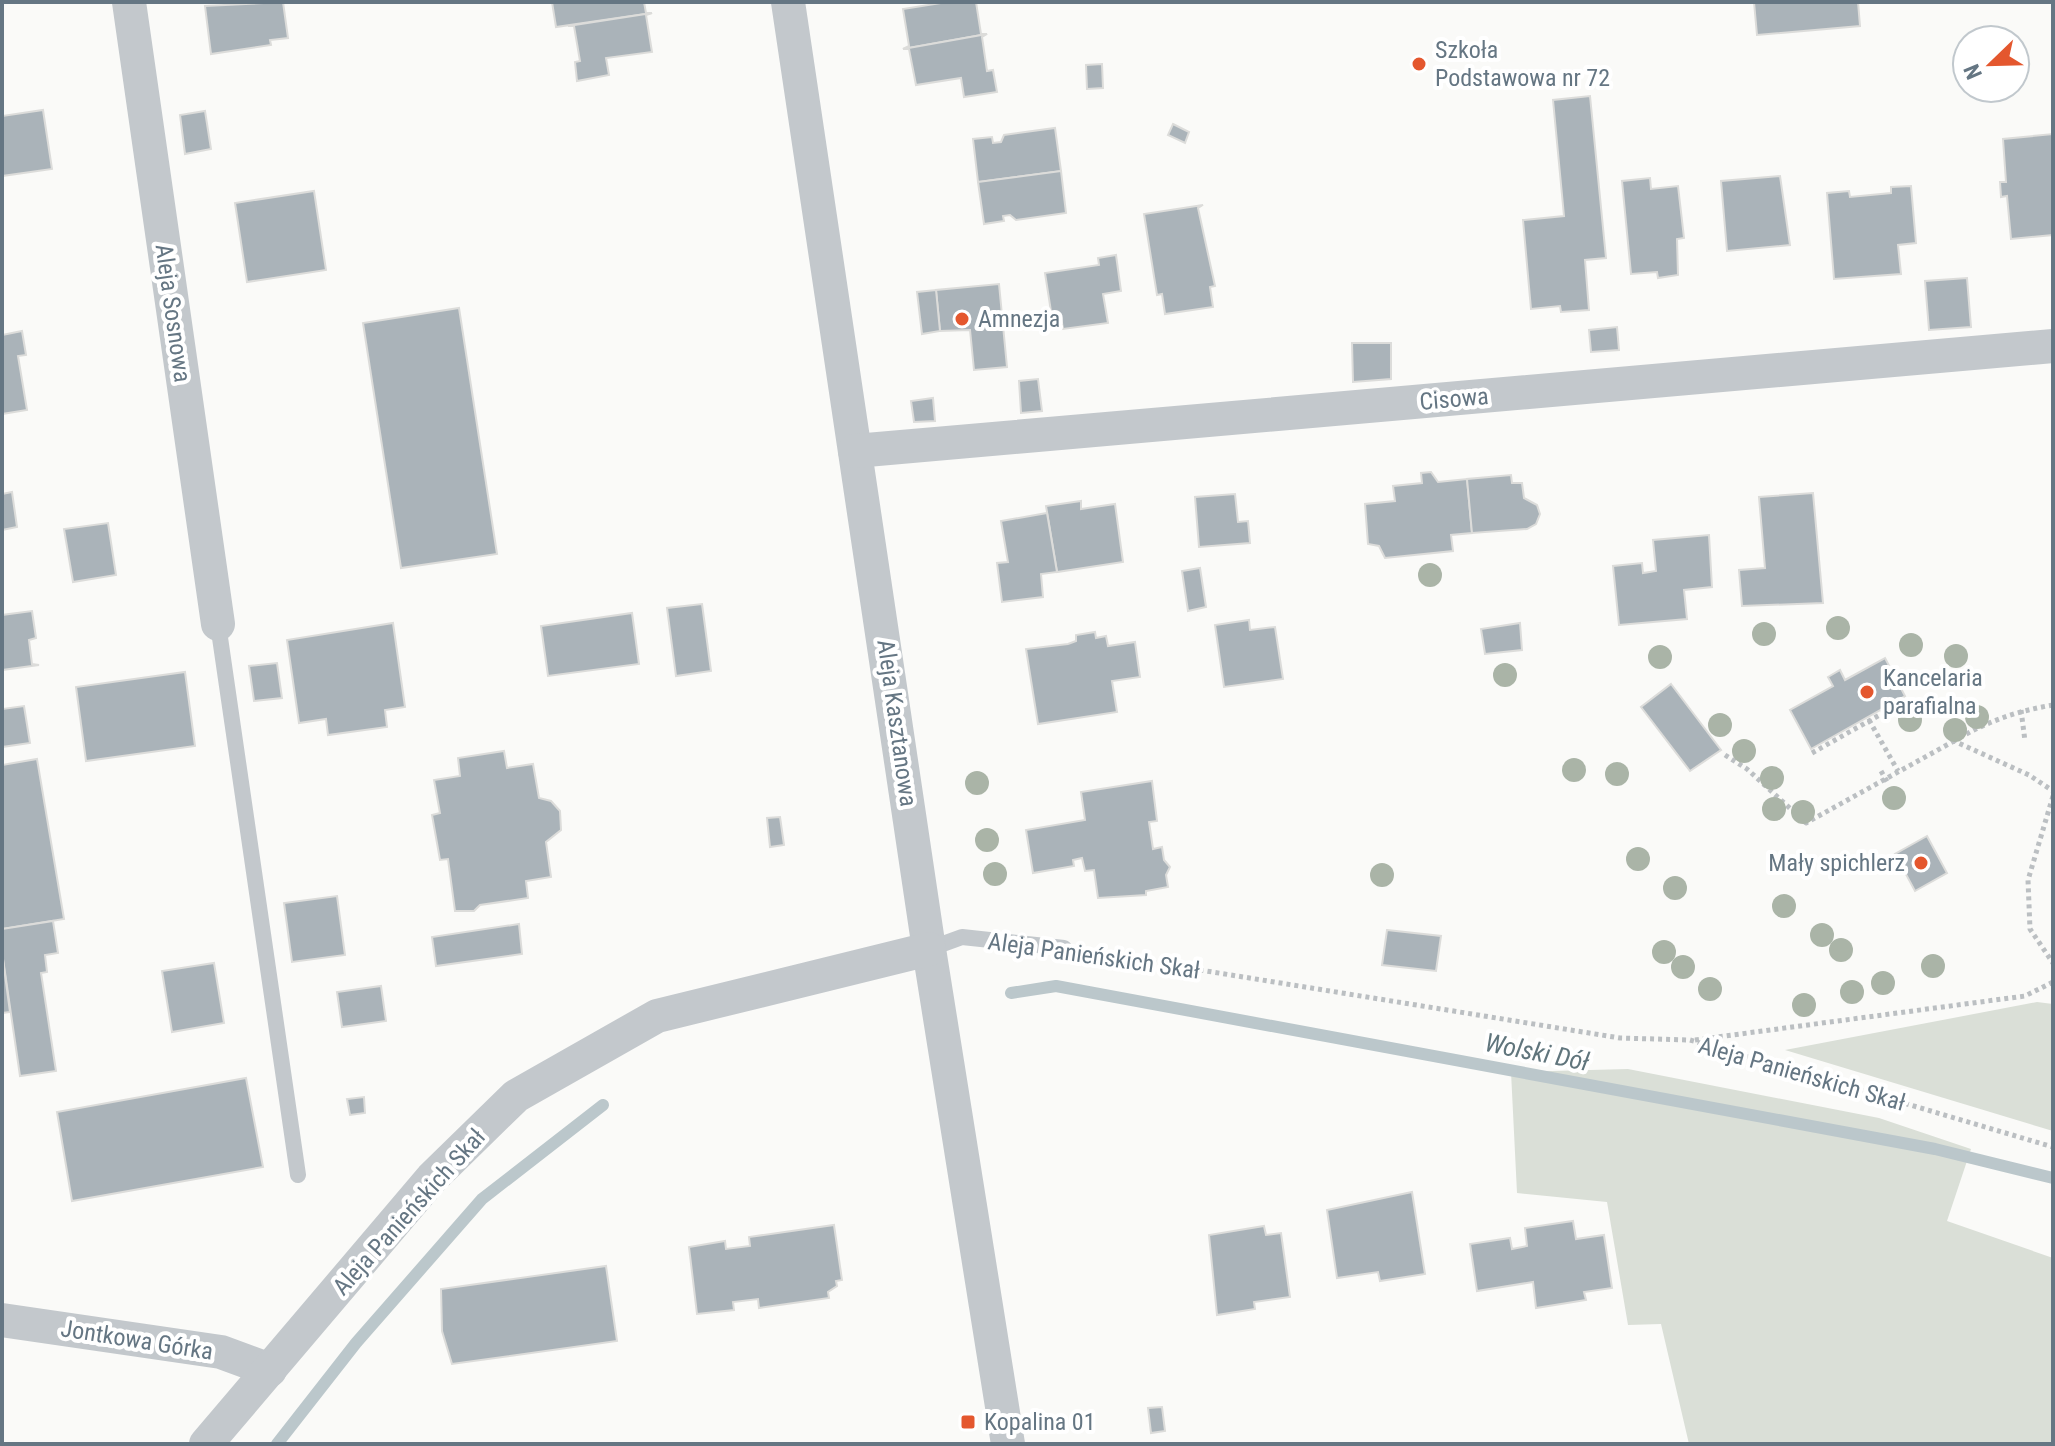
<svg xmlns="http://www.w3.org/2000/svg" width="2055" height="1446" font-family="'Roboto Condensed',sans-serif">
  <rect width="100%" height="100%" fill="#fafaf8"/>
  <g fill="#dadfd7">
    <polygon points="2037,1002 2053,1004 2053,1131 1785,1050"/>
    <polygon points="1628,1069 1879,1118 1971,1149 1947,1221 2053,1258 2053,1444 1689,1444 1661,1324 1628,1325 1607,1202 1517,1193 1511,1072"/>
  </g>
  <g fill="none" stroke-linecap="round" stroke-linejoin="round">
    <g stroke="#bbc7cb" stroke-width="12">
      <polyline points="1011,993 1056,986 1935,1149 2053,1178"/>
      <polyline points="277,1444 356,1343 482,1199 603,1105"/>
    </g>
  </g>
  <g fill="#aab3b9" stroke="#dcdcda" stroke-width="2">
    <polygon points="283,2 288,38 270,40 271,45 211,54 205,6"/>
    <polygon points="552,2 644,2 646,13 652,13 556,27"/>
    <polygon points="947,2 976,2 981,34 987,34 903,49 909,46 903,9"/>
    <polygon points="1754,2 1858,2 1860,26 1757,35"/>
    <polygon points="652,13 646,15 652,52 606,58 609,75 577,81 575,62 580,61 574,26 568,26"/>
    <polygon points="987,34 982,37 987,71 993,70 997,92 964,97 961,78 916,85 909,49 903,49"/>
    <polygon points="1102,64 1103,88 1087,89 1086,65"/>
    <polygon points="1590,96 1606,258 1585,260 1589,310 1561,312 1560,306 1531,309 1523,220 1564,216 1553,100"/>
    <polygon points="43,110 52,169 2,176 2,116"/>
    <polygon points="205,111 211,149 185,154 180,115"/>
    <polygon points="1173,124 1189,132 1185,143 1168,135"/>
    <polygon points="1055,128 1061,171 978,182 973,139 992,137 993,143 1001,142 1004,135"/>
    <polygon points="2053,134 2053,235 2011,239 2007,196 2001,197 2000,182 2006,182 2003,139"/>
    <polygon points="1061,171 1066,213 1016,220 1010,215 1003,216 1004,221 984,224 978,182"/>
    <polygon points="1780,176 1790,245 1727,251 1721,181"/>
    <polygon points="1650,178 1651,189 1678,186 1684,238 1677,239 1678,275 1658,278 1657,272 1631,274 1622,181"/>
    <polygon points="1911,186 1916,243 1898,245 1901,274 1834,279 1827,193 1849,191 1850,197 1891,193 1891,187"/>
    <polygon points="314,191 326,270 247,282 235,203"/>
    <polygon points="1203,205 1198,208 1215,286 1210,287 1213,307 1165,314 1162,294 1157,295 1144,214"/>
    <polygon points="1116,255 1121,291 1103,294 1108,323 1063,329 1061,317 1052,318 1045,273 1099,265 1098,258"/>
    <polygon points="1967,278 1971,327 1929,330 1925,281"/>
    <polygon points="999,284 1007,367 974,370 970,330 940,331 936,290"/>
    <polygon points="936,290 940,331 922,334 917,292"/>
    <polygon points="459,308 497,554 401,568 363,323"/>
    <polygon points="1617,327 1619,350 1591,352 1589,330"/>
    <polygon points="22,331 26,355 18,356 27,410 2,414 2,335"/>
    <polygon points="1352,343 1391,343 1391,379 1353,382"/>
    <polygon points="1038,379 1042,411 1021,413 1019,381"/>
    <polygon points="933,398 935,421 914,422 911,401"/>
    <polygon points="1431,472 1438,482 1467,479 1472,533 1451,535 1453,551 1385,558 1379,546 1368,544 1365,504 1395,501 1393,486 1422,483 1421,473"/>
    <polygon points="1511,475 1512,483 1522,483 1524,498 1537,505 1540,514 1536,524 1527,529 1472,533 1467,479"/>
    <polygon points="12,492 17,527 2,530 2,494"/>
    <polygon points="1813,493 1823,603 1742,606 1739,570 1765,568 1759,497"/>
    <polygon points="1235,494 1238,522 1248,521 1250,543 1199,547 1195,497"/>
    <polygon points="1081,501 1081,509 1115,504 1123,562 1057,572 1046,506"/>
    <polygon points="1047,513 1057,572 1041,574 1043,597 1002,602 997,563 1008,562 1001,521"/>
    <polygon points="108,523 116,575 73,582 64,529"/>
    <polygon points="1709,535 1712,587 1684,590 1687,619 1619,625 1613,566 1642,563 1643,573 1656,571 1653,540"/>
    <polygon points="1200,568 1206,607 1188,611 1182,571"/>
    <polygon points="702,604 711,671 676,676 667,608"/>
    <polygon points="32,611 36,638 29,640 32,664 39,665 2,670 2,615"/>
    <polygon points="632,613 639,664 548,676 541,626"/>
    <polygon points="1249,620 1250,630 1275,627 1283,679 1224,687 1215,625"/>
    <polygon points="393,623 405,707 385,710 387,727 328,735 326,719 299,723 287,640"/>
    <polygon points="1520,623 1522,650 1485,654 1481,629"/>
    <polygon points="1095,632 1096,638 1106,636 1108,646 1135,642 1140,677 1112,681 1117,712 1038,724 1026,649 1068,644 1076,641 1076,635"/>
    <polygon points="1885,658 1905,696 1811,749 1790,710 1833,686 1828,677 1840,670 1845,680"/>
    <polygon points="277,663 282,698 254,701 249,666"/>
    <polygon points="185,672 195,746 86,761 76,687"/>
    <polygon points="1671,684 1721,750 1690,771 1641,707"/>
    <polygon points="24,706 30,743 2,747 2,709"/>
    <polygon points="504,751 507,768 533,764 539,798 551,801 560,811 561,830 546,842 551,877 526,881 528,898 480,905 474,911 455,911 448,859 440,860 432,815 440,813 434,780 460,776 458,758"/>
    <polygon points="37,759 64,919 2,929 2,765"/>
    <polygon points="1152,781 1157,821 1149,822 1153,849 1162,847 1164,860 1170,867 1166,875 1168,887 1146,891 1146,895 1098,898 1094,870 1085,871 1082,858 1073,860 1074,866 1033,873 1026,830 1085,820 1081,792"/>
    <polygon points="780,817 784,845 770,847 767,818"/>
    <polygon points="1927,836 1947,873 1915,891 1895,854"/>
    <polygon points="337,896 345,955 292,962 284,903"/>
    <polygon points="53,921 58,953 45,955 47,972 41,973 56,1071 20,1076 2,952 2,929"/>
    <polygon points="519,924 522,954 436,966 432,937"/>
    <polygon points="1387,930 1441,936 1436,971 1382,965"/>
    <polygon points="3,960 10,1012 2,1013 2,960"/>
    <polygon points="214,963 224,1023 172,1032 162,971"/>
    <polygon points="381,986 386,1021 342,1027 337,992"/>
    <polygon points="246,1078 263,1167 72,1201 57,1112"/>
    <polygon points="364,1097 365,1113 350,1115 347,1099"/>
    <polygon points="1412,1192 1425,1274 1380,1281 1378,1272 1337,1278 1327,1210"/>
    <polygon points="1573,1221 1576,1239 1604,1235 1612,1288 1584,1292 1586,1300 1536,1308 1533,1282 1477,1291 1470,1244 1510,1238 1512,1249 1527,1246 1525,1228"/>
    <polygon points="834,1225 842,1280 836,1281 837,1286 828,1292 829,1298 759,1308 758,1299 733,1302 734,1310 697,1314 689,1247 725,1241 726,1249 750,1246 749,1237"/>
    <polygon points="1264,1226 1266,1235 1281,1233 1290,1297 1254,1302 1255,1309 1217,1315 1209,1235"/>
    <polygon points="606,1266 617,1341 452,1364 442,1331 441,1289"/>
    <polygon points="1162,1407 1165,1431 1151,1433 1148,1408"/>
  </g>
  <g fill="none" stroke-linecap="round" stroke-linejoin="round">
    <g stroke="#bbbfc2" stroke-width="5" stroke-dasharray="4 4" stroke-linecap="butt">
      <path d="M 2053,705 C 2016,711 1986,722 1954,741 L 2029,775 L 2053,791"/>
      <polyline points="2021,710 2025,741"/>
      <polyline points="1869,720 1898,771"/>
      <polyline points="1812,753 1908,699"/>
      <polyline points="1725,755 1747,769 1806,823 1954,741"/>
      <polyline points="1881,771 1889,785"/>
      <polyline points="2053,796 2028,880 2030,929 2053,963"/>
      <polyline points="1089,952 1620,1038 1690,1040 2053,1147"/>
      <polyline points="1695,1040 2025,996 2053,982"/>
    </g>
    <g stroke="#c3c8cc" stroke-width="16">
      <polyline points="218,624 298,1175"/>
      <polyline points="929,949 962,937 1064,948"/>
    </g>
    <g stroke="#c3c8cc" stroke-width="34">
      <polyline points="129,2 218,624"/>
      <polyline points="788,2 929,949 1008,1444"/>
      <polyline points="855,451 2053,346"/>
      <polyline points="2,1320 221,1352 270,1370"/>
      <polyline points="206,1444 432,1178 516,1096 657,1016 929,949"/>
    </g>
  </g>
  <g fill="#aab4a7">
    <circle cx="1430" cy="575" r="12"/>
    <circle cx="1838" cy="628" r="12"/>
    <circle cx="1764" cy="634" r="12"/>
    <circle cx="1911" cy="645" r="12"/>
    <circle cx="1956" cy="656" r="12"/>
    <circle cx="1660" cy="657" r="12"/>
    <circle cx="1505" cy="675" r="12"/>
    <circle cx="1977" cy="717" r="12"/>
    <circle cx="1910" cy="720" r="12"/>
    <circle cx="1720" cy="725" r="12"/>
    <circle cx="1955" cy="730" r="12"/>
    <circle cx="1744" cy="751" r="12"/>
    <circle cx="1574" cy="770" r="12"/>
    <circle cx="1617" cy="774" r="12"/>
    <circle cx="1772" cy="778" r="12"/>
    <circle cx="977" cy="783" r="12"/>
    <circle cx="1894" cy="798" r="12"/>
    <circle cx="1774" cy="809" r="12"/>
    <circle cx="1803" cy="812" r="12"/>
    <circle cx="987" cy="840" r="12"/>
    <circle cx="1638" cy="859" r="12"/>
    <circle cx="995" cy="874" r="12"/>
    <circle cx="1382" cy="875" r="12"/>
    <circle cx="1675" cy="888" r="12"/>
    <circle cx="1784" cy="906" r="12"/>
    <circle cx="1822" cy="935" r="12"/>
    <circle cx="1841" cy="950" r="12"/>
    <circle cx="1664" cy="952" r="12"/>
    <circle cx="1933" cy="966" r="12"/>
    <circle cx="1683" cy="967" r="12"/>
    <circle cx="1883" cy="983" r="12"/>
    <circle cx="1710" cy="989" r="12"/>
    <circle cx="1852" cy="992" r="12"/>
    <circle cx="1804" cy="1005" r="12"/>
  </g>
  <g fill="#e4572e" stroke="#fff" stroke-width="3">
    <circle cx="1419" cy="64" r="8"/>
    <circle cx="962" cy="319" r="8"/>
    <circle cx="1867" cy="692" r="8"/>
    <circle cx="1921" cy="863" r="8"/>
    <rect x="960" y="1414" width="16" height="16" rx="4"/>
  </g>
  <g text-anchor="middle" stroke-width="8" stroke-linejoin="round" paint-order="stroke">
    <g font-size="24" fill="#657683" stroke="#fff" text-anchor="start">
      <text x="1435" y="58">Szkoła<tspan x="1435" dy="28">Podstawowa nr 72</tspan></text>
      <text x="978" y="327">Amnezja</text>
      <text x="1883" y="686">Kancelaria<tspan x="1883" dy="28">parafialna</tspan></text>
      <text x="1905" y="871" text-anchor="end">Mały spichlerz</text>
      <text x="984" y="1430">Kopalina 01</text>
    </g>
    <g font-size="24" fill="#657683" stroke="#fff">
      <text transform="translate(173 313) rotate(82)" y="8">Aleja Sosnowa</text>
      <text transform="translate(1454 399) rotate(-5)" y="8">Cisowa</text>
      <text transform="translate(897 723) rotate(82)" y="8">Aleja Kasztanowa</text>
      <text transform="translate(1094 956) rotate(8)" y="8">Aleja Panieńskich Skał</text>
      <text transform="translate(1802 1074) rotate(16)" y="8">Aleja Panieńskich Skał</text>
      <text transform="translate(409 1212) rotate(-48)" y="8">Aleja Panieńskich Skał</text>
      <text transform="translate(137 1340) rotate(9)" y="8">Jontkowa Górka</text>
    </g>
    <g font-size="26" font-style="italic" fill="#60757c" stroke="#fff">
      <text transform="translate(1537 1052) rotate(11)" y="9">Wolski Dół</text>
    </g>
  </g>
  <rect width="2055" height="1446" fill="none" stroke="#657683" stroke-width="8"/>
  <g transform="translate(1991 64) rotate(247)"><circle r="38" fill="#ffffff" stroke="#c1c8cd" stroke-width="2"/>
  <path d="M0-6L14 30L0 20L-14 30Z" fill="#e4572e"/>
  <text y="-12" font-size="22" font-weight="bold" text-anchor="middle" fill="#657683">N</text>
  </g>
</svg>
